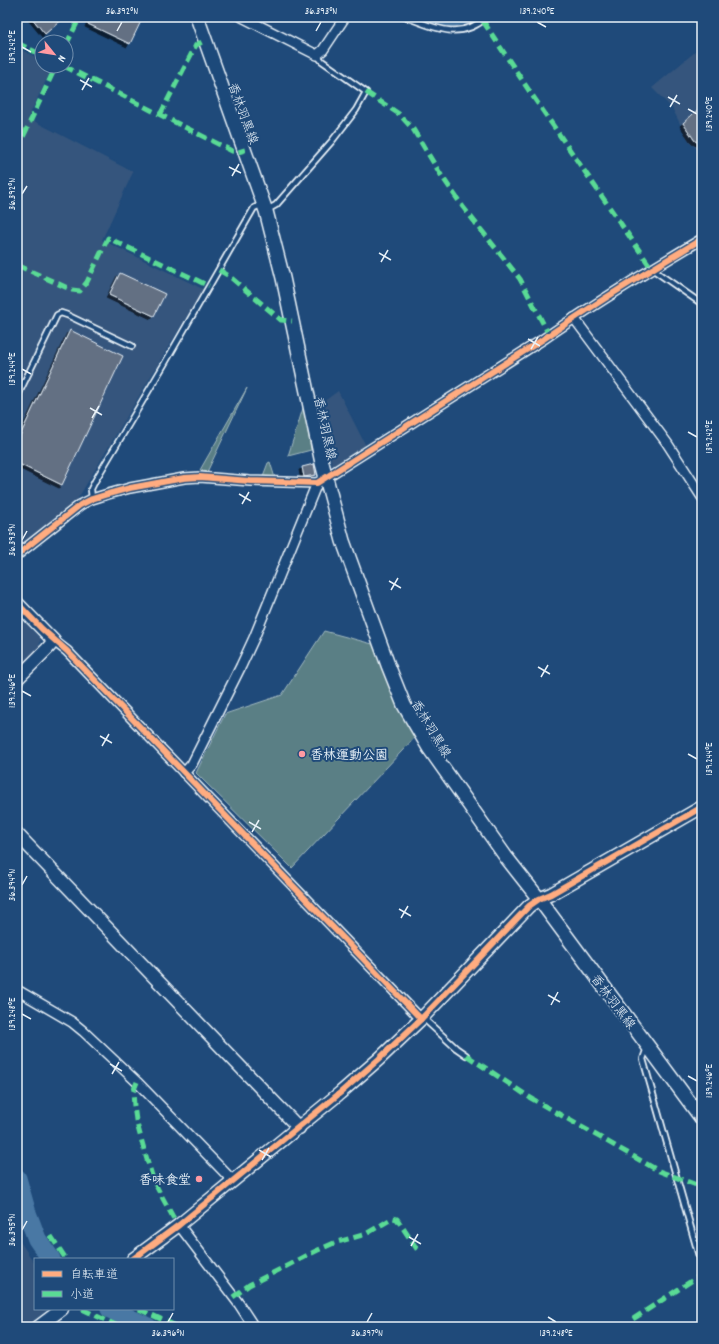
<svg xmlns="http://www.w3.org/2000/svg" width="719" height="1344" font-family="Dekko,'Klee One',sans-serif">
  <defs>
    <filter id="shadow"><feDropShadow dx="-3" dy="3" stdDeviation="0" flood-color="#0009"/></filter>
  </defs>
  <rect width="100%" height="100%" fill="#1f4a7a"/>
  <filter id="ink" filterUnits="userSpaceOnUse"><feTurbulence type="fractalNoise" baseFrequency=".025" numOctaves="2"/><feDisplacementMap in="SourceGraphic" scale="8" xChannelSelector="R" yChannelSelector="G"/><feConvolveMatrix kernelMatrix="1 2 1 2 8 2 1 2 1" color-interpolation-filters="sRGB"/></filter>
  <g filter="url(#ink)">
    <g fill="#34557d">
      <polygon points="702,46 702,153 690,143 672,108 652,88"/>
      <polygon points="17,48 42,60 42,66 53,66 28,118 133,172 102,240 203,289 77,500 17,550"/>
      <polygon points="338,391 366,446 335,467 332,465 319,405"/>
      <polygon points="17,614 41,639 39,647 17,669"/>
      <polygon points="17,1237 35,1264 35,1309 48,1309 26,1327 17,1327"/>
    </g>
    <g fill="#5a7f85" stroke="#a1b8be">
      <polygon points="247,388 207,472 200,470"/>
      <polygon points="304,405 311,450 288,456"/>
      <polygon points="270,462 275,478 263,476 268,463"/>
      <polygon points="324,631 376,645 417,735 292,868 196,773 225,714 282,695"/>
    </g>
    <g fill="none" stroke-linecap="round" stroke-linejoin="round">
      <path stroke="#4878a4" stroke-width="11" d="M 428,17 C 444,23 453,23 470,17"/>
      <g stroke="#4878a4" stroke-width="19">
        <polyline points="17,1178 27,1213 37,1239 51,1259"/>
        <polyline points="110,1309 148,1327"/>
      </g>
    </g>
    <g fill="#647083" stroke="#e8f1f8" filter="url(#shadow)">
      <polygon points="31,17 65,17 45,34"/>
      <polygon points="91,17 143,17 130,44 88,24"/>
      <polygon points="702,106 702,144 695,141 683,123"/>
      <polygon points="120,273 165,294 154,316 109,295"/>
      <polygon points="70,330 123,356 62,485 17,463 17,442"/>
      <polygon points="314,464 316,475 304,477 302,467"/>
    </g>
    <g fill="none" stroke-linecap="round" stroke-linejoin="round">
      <g stroke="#e8f1f8" stroke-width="8">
        <g id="service">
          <path d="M 406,17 C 435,28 460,41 487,17"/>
          <polyline points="267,210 276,205 332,141 356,110 366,92 322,61 317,55"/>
          <polyline points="652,269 702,304"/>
          <polyline points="17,397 57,315 61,313 67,315 132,346"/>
          <polyline points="92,499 91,489 95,481 165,363 254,208 263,204"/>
          <polyline points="422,1017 456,1048 466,1055"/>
          <polyline points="647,1048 643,1059 702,1267"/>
        </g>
      </g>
      <g stroke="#e8f1f8" stroke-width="12">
        <g id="minor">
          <polyline points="242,17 317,55 323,50 345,17"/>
          <polyline points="574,318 667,443 702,497"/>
          <path d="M 17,555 L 80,505 L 92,499 L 108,494 L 130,488 L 184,478 L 200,477 L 250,481 L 317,483 L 542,340 C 594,304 648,271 702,239"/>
          <polyline points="54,641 67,651 421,1019"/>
          <polyline points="184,773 192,764 241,666 254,638 317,483"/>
          <polyline points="17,990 72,1022 83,1031 137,1082 233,1181"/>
          <polyline points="179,1225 239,1304 254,1327"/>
        </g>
      </g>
      <g stroke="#e8f1f8" stroke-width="15">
        <g id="tertiary">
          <polyline points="17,603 54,641 47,649 17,679"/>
          <polyline points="17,834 299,1128"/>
          <polyline points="133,1259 179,1225 340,1093 379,1059 421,1019 529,906 539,899 551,894 702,807"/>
          <polyline points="38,1327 62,1309"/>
        </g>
      </g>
      <g stroke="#e8f1f8" stroke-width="16">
        <polyline id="secondary" points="197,17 266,211 283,278 322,463 343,541 388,665 404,705 429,748 506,857 539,899 702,1119"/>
      </g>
      <use href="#service" stroke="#1f4a7a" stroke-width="4.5"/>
      <use href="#minor" stroke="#1f4a7a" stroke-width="9"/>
      <use href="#tertiary" stroke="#1f4a7a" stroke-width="12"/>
      <use href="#secondary" stroke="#1f4a7a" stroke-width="13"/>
      <g stroke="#5adb95" stroke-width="5" stroke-dasharray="10 5" stroke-linecap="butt">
        <polyline points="483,21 532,95 652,269"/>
        <polyline points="17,43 42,55"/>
        <polyline points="66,45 80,17"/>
        <polyline points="64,66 232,151 238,152 245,150"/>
        <polyline points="366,92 399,114 413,129 441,175 463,207 520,279 547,331"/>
        <polyline points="160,115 196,45 206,40"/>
        <polyline points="17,150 56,66"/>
        <polyline points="17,265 72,290 80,291 87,282 108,238 209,286"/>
        <polyline points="219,270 229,276 281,320 292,321"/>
        <polyline points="466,1055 529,1097 659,1171 702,1187"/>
        <polyline points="137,1082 133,1092 134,1106 136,1120 145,1153 154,1182 173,1217 179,1225"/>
        <polyline points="51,1236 66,1259"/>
        <polyline points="233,1297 249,1285 318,1250 334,1243 366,1234 393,1218 397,1219 419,1252"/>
        <polyline points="82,1309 120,1327"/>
        <polyline points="139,1309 178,1327"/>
        <polyline points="633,1319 702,1274"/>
      </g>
      <g stroke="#1f4a7a" stroke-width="8">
        <g id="cycleway">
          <path d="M 17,555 L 80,505 L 92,499 L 108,494 L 130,488 L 184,478 L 200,477 L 250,481 L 317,483 L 542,340 C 594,304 648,271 702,239"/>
          <polyline points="17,603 42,629 67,651 421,1019"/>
          <polyline points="133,1259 179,1225 340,1093 379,1059 421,1019 529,906 539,899 551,894 702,807"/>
        </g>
      </g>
      <use href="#cycleway" stroke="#ffac80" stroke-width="6"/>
    </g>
  </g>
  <path fill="none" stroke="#e8f1f8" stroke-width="1.5" d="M 537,22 L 546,27M 117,31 L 122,22M 316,31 L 321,22M 22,47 L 31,52M 80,80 L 92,87M 82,90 L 89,78M 668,97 L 680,104M 670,107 L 677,95M 688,109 L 697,114M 229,167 L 241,173M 232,176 L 239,164M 22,194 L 27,186M 379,253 L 391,260M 381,262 L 388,250M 528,339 L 540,346M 531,349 L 538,337M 22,369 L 31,374M 90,408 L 102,415M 92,418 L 99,406M 688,432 L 697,437M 239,494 L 251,501M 242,504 L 249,492M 22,540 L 27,531M 389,581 L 401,588M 391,590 L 398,578M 538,667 L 550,674M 541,677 L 548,665M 22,691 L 31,696M 100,736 L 112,743M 102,746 L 109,734M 688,754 L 697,759M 249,822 L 261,829M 252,832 L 259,820M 22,885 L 27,876M 399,909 L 411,916M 401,918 L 408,906M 548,995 L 560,1002M 551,1005 L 558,992M 22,1014 L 31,1019M 110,1064 L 122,1071M 112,1074 L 119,1062M 688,1076 L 697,1081M 259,1150 L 271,1157M 262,1160 L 269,1148M 22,1230 L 27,1221M 409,1237 L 421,1244M 411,1246 L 418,1234M 548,1317 L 556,1322M 168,1322 L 173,1313M 367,1322 L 372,1313"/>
  <g fill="#ff9aa2" stroke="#1f4a7a" stroke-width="1.5">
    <circle cx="302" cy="754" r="4"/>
    <circle cx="199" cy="1179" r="4"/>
  </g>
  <g text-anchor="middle" stroke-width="4" stroke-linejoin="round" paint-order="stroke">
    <g font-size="13" fill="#e8f1f8" stroke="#1f4a7a">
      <text transform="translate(244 113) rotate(70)" y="5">香林羽黒線</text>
      <text transform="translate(326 428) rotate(78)" y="5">香林羽黒線</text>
      <text transform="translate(432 728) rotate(59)" y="5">香林羽黒線</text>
      <text transform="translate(614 1001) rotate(53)" y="5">香林羽黒線</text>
    </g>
    <g font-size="13" font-weight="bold" fill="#e8f1f8" stroke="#1f4a7a" text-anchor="start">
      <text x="310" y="759">香林運動公園</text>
      <text x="191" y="1184" text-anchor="end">香味食堂</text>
    </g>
  </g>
  <rect width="719" height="1344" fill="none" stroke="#1f4a7a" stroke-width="44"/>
  <rect x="34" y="1258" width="140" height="52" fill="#1f4a7a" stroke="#6f8dac"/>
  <rect x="42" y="1271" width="20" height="6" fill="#ffac80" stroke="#6f8dac"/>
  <text x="70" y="1278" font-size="12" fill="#e8f1f8">自転車道</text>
  <rect x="42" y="1291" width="20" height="6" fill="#5adb95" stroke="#6f8dac"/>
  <text x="70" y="1298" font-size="12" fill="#e8f1f8">小道</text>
  <g transform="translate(54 54) rotate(120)"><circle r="19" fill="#1f4a7a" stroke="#6f8dac"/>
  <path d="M0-3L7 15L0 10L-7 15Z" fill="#ff9aa2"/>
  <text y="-6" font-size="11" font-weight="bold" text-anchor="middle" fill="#e8f1f8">N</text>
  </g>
  <rect x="22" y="22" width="675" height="1300" fill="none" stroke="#e8f1f8" stroke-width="1.5"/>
  <g font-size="10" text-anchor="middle" fill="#e8f1f8">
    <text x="122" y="14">36.392°N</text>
    <text x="321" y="14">36.393°N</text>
    <text x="537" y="14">139.240°E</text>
    <text transform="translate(11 47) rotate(-90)" y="4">139.242°E</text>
    <text transform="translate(708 114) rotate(-90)" y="4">139.240°E</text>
    <text transform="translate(11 194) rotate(-90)" y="4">36.392°N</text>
    <text transform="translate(11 369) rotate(-90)" y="4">139.244°E</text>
    <text transform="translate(708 437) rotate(-90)" y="4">139.242°E</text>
    <text transform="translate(11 540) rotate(-90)" y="4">36.393°N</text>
    <text transform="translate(11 691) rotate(-90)" y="4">139.246°E</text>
    <text transform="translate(708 759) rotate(-90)" y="4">139.244°E</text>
    <text transform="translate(11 885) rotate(-90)" y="4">36.394°N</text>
    <text transform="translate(11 1014) rotate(-90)" y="4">139.248°E</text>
    <text transform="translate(708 1081) rotate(-90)" y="4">139.246°E</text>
    <text transform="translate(11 1230) rotate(-90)" y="4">36.395°N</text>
    <text x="168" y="1336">36.396°N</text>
    <text x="367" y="1336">36.397°N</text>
    <text x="556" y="1336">139.248°E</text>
  </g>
</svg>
